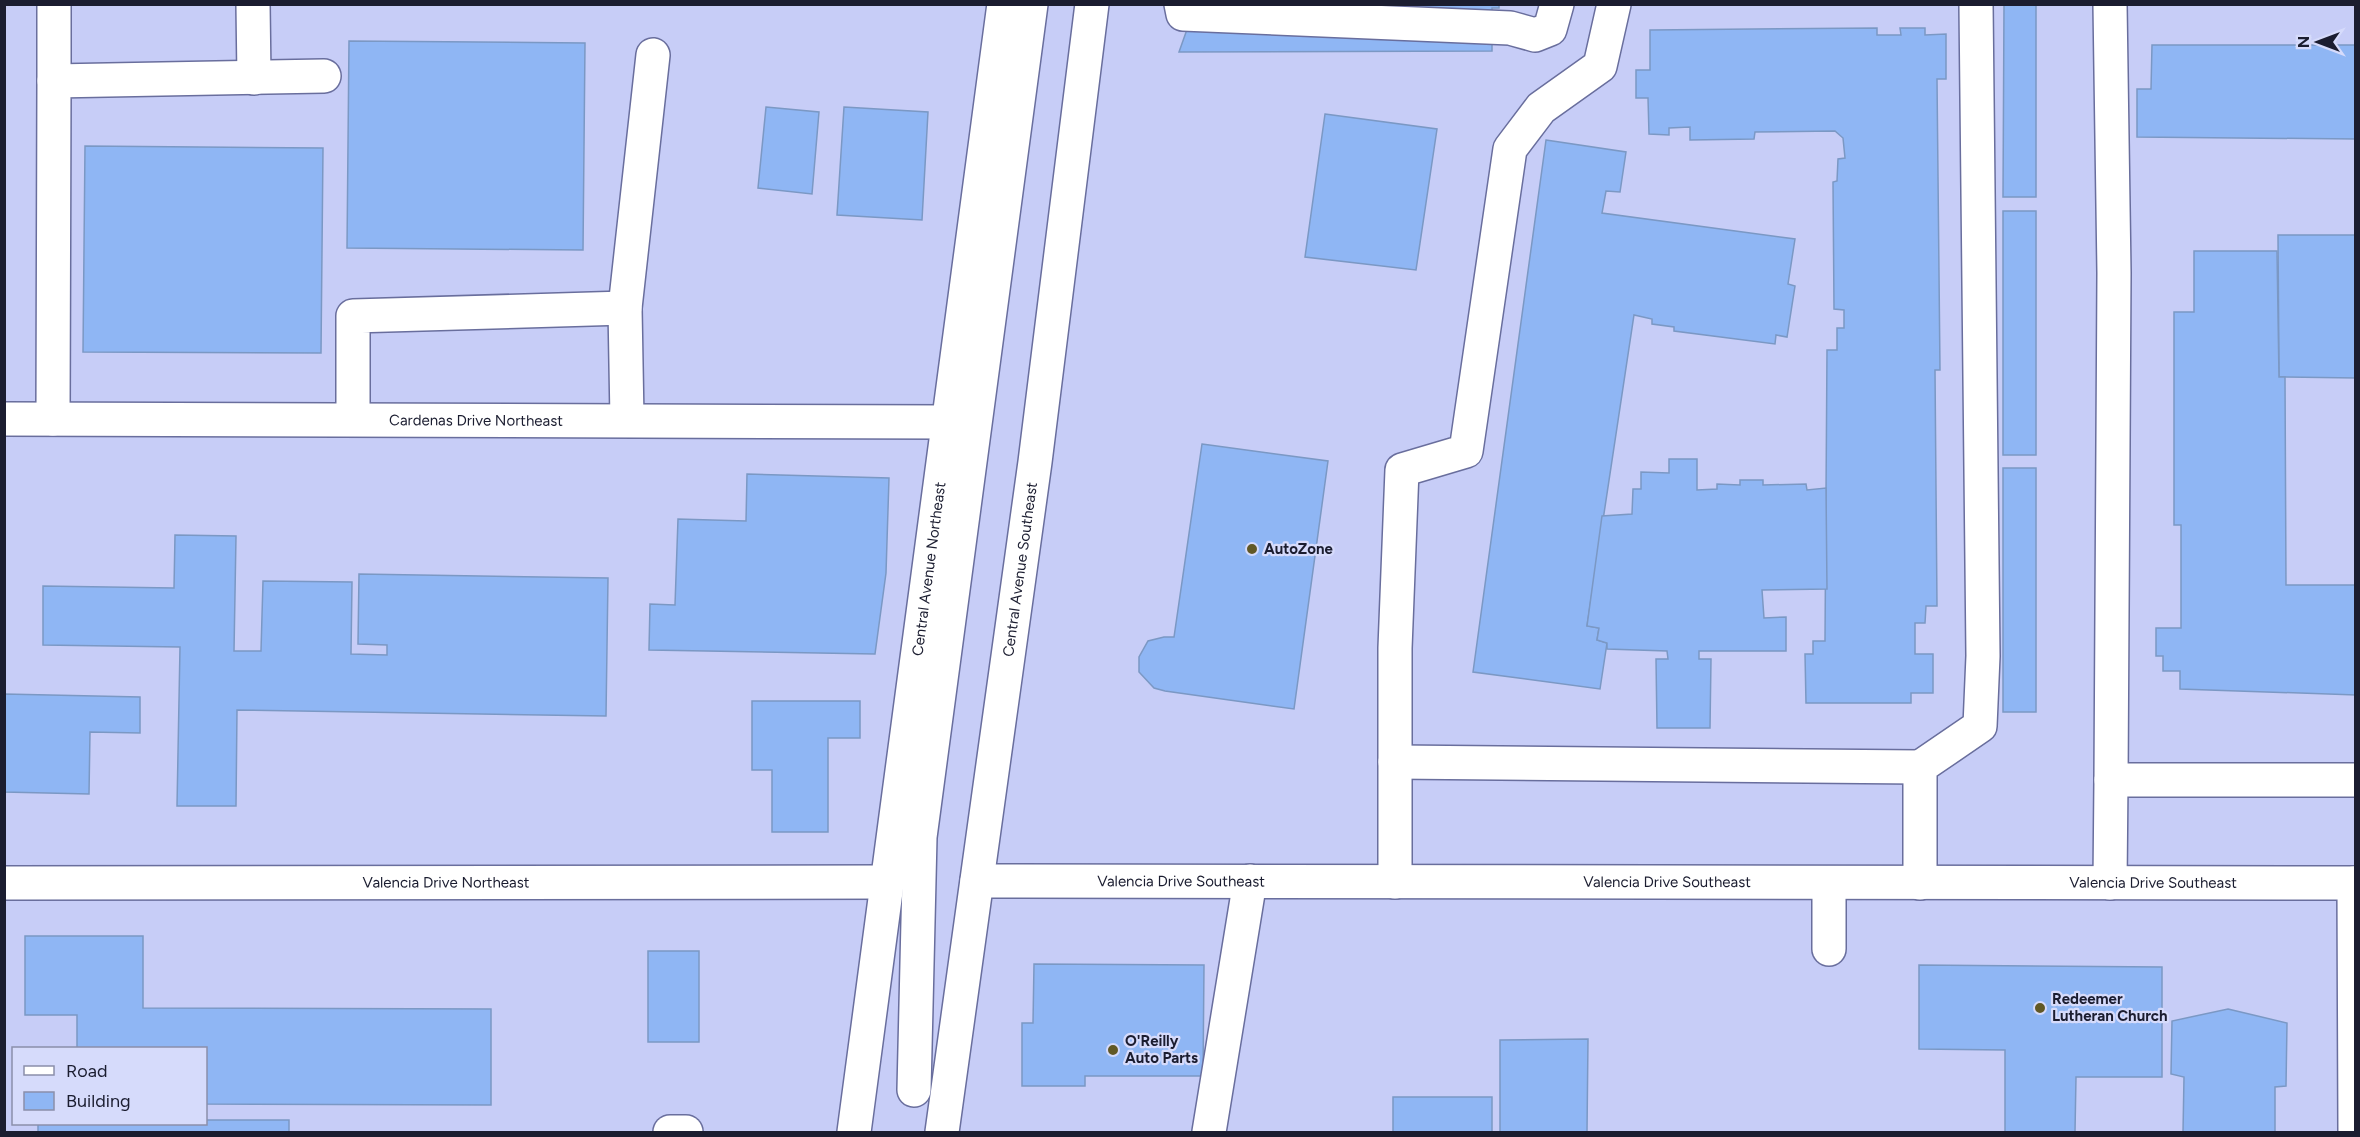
<svg xmlns="http://www.w3.org/2000/svg" width="2360" height="1137" font-family="Figtree,sans-serif">
  <rect width="100%" height="100%" fill="#c7cdf7"/>
  <g fill="#8fb6f4" stroke="#7b98c4" stroke-width="1.5">
    <polygon points="1196,4 1499,4 1499,8 1492,8 1492,51 1179,52"/>
    <polygon points="2004,4 2036,4 2036,197 2003,197"/>
    <polygon points="1877,28 1877,35 1901,35 1900,28 1925,28 1925,35 1946,34 1946,79 1937,79 1940,370 1935,370 1937,606 1926,606 1925,623 1915,623 1915,654 1933,654 1933,693 1911,693 1911,703 1806,703 1805,654 1813,654 1813,641 1825,641 1827,350 1837,350 1837,328 1844,328 1844,310 1834,309 1833,182 1837,181 1838,159 1845,158 1843,138 1835,131 1755,132 1754,139 1690,140 1690,127 1669,128 1669,135 1649,134 1648,98 1636,98 1636,70 1650,70 1650,30"/>
    <polygon points="349,41 585,43 583,250 347,248"/>
    <polygon points="2152,45 2356,45 2356,139 2137,137 2137,89 2151,89"/>
    <polygon points="766,107 819,112 812,194 758,188"/>
    <polygon points="844,107 928,112 922,220 837,215"/>
    <polygon points="1325,114 1437,129 1416,270 1305,257"/>
    <polygon points="1546,140 1626,152 1620,192 1606,191 1602,213 1795,239 1788,284 1795,286 1787,337 1776,335 1775,344 1674,331 1674,327 1652,324 1652,319 1634,315 1587,626 1599,628 1597,640 1607,643 1600,689 1473,672"/>
    <polygon points="85,146 323,148 321,353 83,352"/>
    <rect x="2003" y="211" width="33" height="244"/>
    <polygon points="2278,235 2356,235 2356,378 2279,377"/>
    <polygon points="2194,251 2277,251 2279,377 2285,377 2286,585 2356,585 2356,695 2180,689 2180,671 2163,671 2163,656 2156,656 2156,628 2181,628 2181,525 2174,525 2174,312 2194,312"/>
    <polygon points="1202,444 1328,461 1294,709 1165,691 1154,688 1139,672 1139,657 1148,641 1164,637 1174,637"/>
    <polygon points="1669,459 1697,459 1697,490 1717,489 1717,484 1740,485 1740,480 1763,480 1763,485 1806,484 1807,490 1826,488 1827,589 1762,590 1764,618 1786,617 1786,651 1699,651 1699,659 1711,659 1710,728 1657,728 1656,659 1668,659 1667,651 1607,649 1607,643 1597,640 1599,628 1587,626 1602,516 1632,514 1633,489 1641,489 1641,472 1669,473"/>
    <rect x="2003" y="468" width="33" height="244"/>
    <polygon points="747,474 889,478 886,573 875,654 649,650 650,604 675,605 678,519 746,521"/>
    <polygon points="175,535 236,536 234,651 261,651 263,581 352,582 351,654 387,655 387,645 358,644 359,574 608,578 606,716 237,710 236,806 177,806 180,647 43,645 43,586 174,588"/>
    <polygon points="4,694 140,697 140,733 90,732 89,794 4,792"/>
    <polygon points="752,701 860,701 860,738 828,738 828,832 772,832 772,770 752,770"/>
    <polygon points="25,936 143,936 143,1008 491,1009 491,1105 206,1104 206,1048 77,1048 77,1015 25,1015"/>
    <rect x="648" y="951" width="51" height="91"/>
    <polygon points="1034,964 1204,965 1203,1076 1085,1076 1085,1086 1022,1086 1022,1023 1033,1023"/>
    <polygon points="1919,965 2162,967 2162,1077 2076,1077 2075,1132 2005,1132 2005,1050 1919,1049"/>
    <polygon points="2228,1009 2287,1023 2286,1086 2275,1087 2275,1132 2183,1132 2184,1077 2171,1074 2172,1021"/>
    <polygon points="1588,1039 1587,1132 1500,1132 1500,1040"/>
    <rect x="1393" y="1097" width="99" height="35"/>
    <polygon points="206,1120 289,1120 289,1132 38,1132 38,1124 206,1124"/>
  </g>
  <g fill="none" stroke-linecap="round" stroke-linejoin="round">
    <g stroke="#696e9d" stroke-width="36">
      <g id="minor">
        <polyline points="253,4 254,78"/>
        <polyline points="1181,4 1183,14 1510,28 1535,35 1550,29 1557,4"/>
        <polyline points="2110,4 2114,273 2111,780 2356,780"/>
        <polyline points="54,81 54,4"/>
        <path id="s1" d="M 4,419 L 949,422"/>
        <polyline points="53,419 54,81 324,76"/>
        <polyline points="353,419 353,316 625,308"/>
        <polyline points="627,420 625,308 653,55"/>
        <polyline points="1395,762 1920,767"/>
        <path id="s2" d="M 977,881 L 2356,883"/>
        <polyline points="1395,882 1395,648 1402,470 1466,451 1510,149 1541,108 1600,66 1614,4"/>
        <path id="s3" d="M 4,883 L 887,882"/>
        <polyline points="1829,883 1829,949"/>
        <polyline points="1920,883 1920,767 1980,726 1983,656 1976,4"/>
        <polyline points="2110,883 2111,780"/>
        <polyline points="2354,883 2355,1132"/>
        <polyline points="914,1090 920,837 1031,4"/>
        <polyline points="670,1132 686,1132"/>
        <polyline points="1209,1132 1250,881"/>
      </g>
    </g>
    <g stroke="#696e9d" stroke-width="36">
      <g id="major">
        <path id="s4" d="M 854,1132 L 1004,4"/>
        <path id="s5" d="M 942,1132 L 1035,462 L 1092,4"/>
      </g>
    </g>
    <use href="#minor" stroke="#fff" stroke-width="33"/>
    <use href="#major" stroke="#fff" stroke-width="33"/>
  </g>
  <g fill="#615825" stroke="#d6dbfb" stroke-width="2">
    <circle cx="1252" cy="549" r="6"/>
    <circle cx="2040" cy="1008" r="6"/>
    <circle cx="1113" cy="1050" r="6"/>
  </g>
  <g text-anchor="middle" stroke-width="4.5" stroke-linejoin="round" paint-order="stroke">
    <g font-size="15" fill="#1b1d30" stroke="#d6dbfb">
      <text dy="5" stroke="none"><textPath href="#s1" startOffset="472">Cardenas Drive Northeast</textPath></text>
      <text dy="5" stroke="none"><textPath href="#s4" startOffset="568">Central Avenue Northeast</textPath></text>
      <text dy="5" stroke="none"><textPath href="#s5" startOffset="568">Central Avenue Southeast</textPath></text>
      <text dy="5" stroke="none"><textPath href="#s2" startOffset="204">Valencia Drive Southeast</textPath></text>
      <text dy="5" stroke="none"><textPath href="#s2" startOffset="690">Valencia Drive Southeast</textPath></text>
      <text dy="5" stroke="none"><textPath href="#s3" startOffset="442">Valencia Drive Northeast</textPath></text>
      <text dy="5" stroke="none"><textPath href="#s2" startOffset="1176">Valencia Drive Southeast</textPath></text>
    </g>
    <g font-size="15" font-weight="bold" fill="#1b1d30" stroke="#d6dbfb" text-anchor="start">
      <text x="1264" y="554">AutoZone</text>
      <text x="2052" y="1004">Redeemer<tspan x="2052" dy="17">Lutheran Church</tspan></text>
      <text x="1125" y="1046">O'Reilly<tspan x="1125" dy="17">Auto Parts</tspan></text>
    </g>
  </g>
  <rect width="2360" height="1137" fill="none" stroke="#1b1d30" stroke-width="12"/>
  <rect x="12" y="1047" width="195" height="78" fill="#d6dbfb" stroke="#8b8faa" stroke-width="1.5"/>
  <rect x="24" y="1066" width="30" height="9" fill="#ffffff" stroke="#8b8faa" stroke-width="1.5"/>
  <text x="66" y="1077" font-size="18" fill="#1b1d30">Road</text>
  <rect x="24" y="1092" width="30" height="18" fill="#8fb6f4" stroke="#8b8faa" stroke-width="1.5"/>
  <text x="66" y="1107" font-size="18" fill="#1b1d30">Building</text>
  <g transform="translate(2318 42) rotate(270)" stroke="#d6dbfb" stroke-width="4.5" paint-order="stroke">
  <path d="M0-4.5L10 22L0 15L-10 22Z" fill="#1b1d30"/>
  <text y="-9" font-size="16" font-weight="bold" text-anchor="middle" fill="#1b1d30">N</text>
  </g>
</svg>
